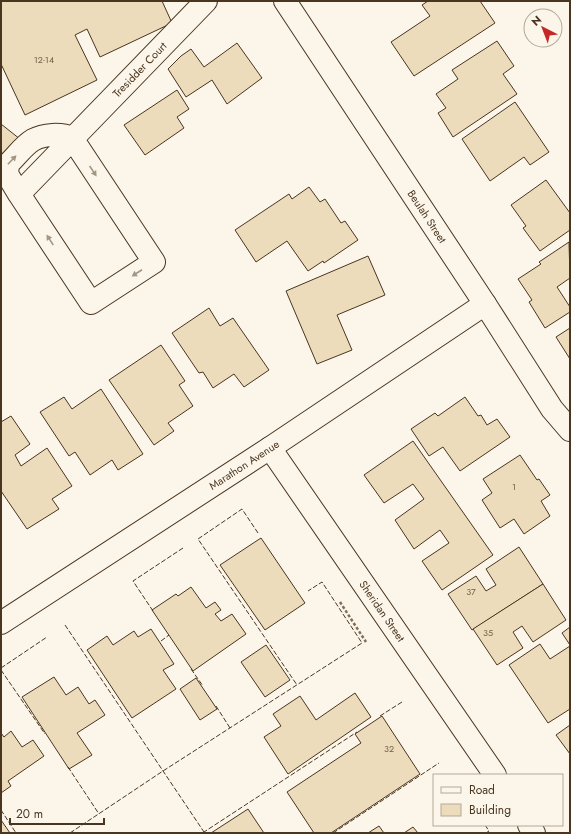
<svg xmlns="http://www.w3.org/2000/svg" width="571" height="834" font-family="Jost,sans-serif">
  <rect width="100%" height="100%" fill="#fbf6e9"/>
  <g fill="#ecdcbc" stroke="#4a3520">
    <polygon points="1,1 162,1 172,23 100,57 87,29 75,35 97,80 25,115 1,64"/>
    <polygon points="428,1 480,1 495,23 414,76 391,42 430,16 422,5"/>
    <polygon points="497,41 514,66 503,74 517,94 453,137 438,113 446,108 436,94 458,79 452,70"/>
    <polygon points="237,43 262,78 227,104 212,80 186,97 168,69 181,56 191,49 204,67"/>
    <polygon points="177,90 189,109 177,117 184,128 145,155 124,125"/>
    <polygon points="515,102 549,152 530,165 524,157 490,181 462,139"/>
    <polygon points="1,124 30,147 1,160"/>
    <polygon points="546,180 570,213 570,230 540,251 523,228 526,226 511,205"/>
    <polygon points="309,187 320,202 325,199 341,223 345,221 358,240 324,263 323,261 308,271 287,241 256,262 235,230 289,194 292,199"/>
    <polygon points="569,242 570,278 557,287 570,307 570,312 545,328 529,302 532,300 518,279 541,264 539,262"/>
    <polygon points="368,256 385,295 337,315 352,350 317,364 286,291"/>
    <polygon points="209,308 220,326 233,318 269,370 244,387 234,374 213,388 203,372 199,373 172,333"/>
    <polygon points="570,328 570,359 556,337"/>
    <polygon points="161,345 185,381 179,385 193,406 168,423 174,431 154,445 109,380"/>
    <polygon points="101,389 143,454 118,470 112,460 90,475 75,452 69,456 40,412 64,397 72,409"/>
    <polygon points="465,397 478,416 481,415 487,425 497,419 510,437 460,471 443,447 429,456 411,429 435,413 438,416"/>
    <polygon points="11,416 30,444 15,455 21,466 47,448 72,486 52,499 59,509 27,529 1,491 1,422"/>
    <polygon points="413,441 493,555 442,590 422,561 449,543 440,530 414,549 395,520 424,499 413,484 384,503 364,475"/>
    <polygon points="520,455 537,480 539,479 550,495 541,501 550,516 524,534 514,519 500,528 482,500 492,493 483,479"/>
    <polygon points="261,538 305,603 265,630 220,565"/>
    <polygon points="519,547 543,584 472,630 448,594 476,576 486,591 496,585 486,569"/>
    <polygon points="543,584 566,620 533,642 522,626 513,632 523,648 497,665 473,629"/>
    <polygon points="191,587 206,608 215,602 221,610 215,614 221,621 232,614 246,634 193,671 152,610 176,594 178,596"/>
    <polygon points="570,627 570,645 562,633"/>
    <polygon points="151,629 174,664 163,670 176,689 132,718 87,650 107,636 113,645 134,631 138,637"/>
    <polygon points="540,644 550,659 570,646 570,709 548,723 509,665"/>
    <polygon points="266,645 290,680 265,697 241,662"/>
    <polygon points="54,677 66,695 78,687 89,704 95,700 105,715 77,733 92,755 69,769 22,697"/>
    <polygon points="196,678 217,709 200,720 180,689"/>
    <polygon points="355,693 371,717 288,774 264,737 281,726 273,714 300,696 316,720"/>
    <polygon points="382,716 420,774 331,833 314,833 287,792 361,743 355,734"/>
    <polygon points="570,725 570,754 556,735"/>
    <polygon points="11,731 22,747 33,740 44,756 8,781 11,786 1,793 1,733 4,737"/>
    <polygon points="248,809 264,833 211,833"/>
    <polygon points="1,820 10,833 1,833"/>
    <polygon points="379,826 384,833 368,833"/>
    <polygon points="413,827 418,833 404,833"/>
  </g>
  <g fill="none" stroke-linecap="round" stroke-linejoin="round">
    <g stroke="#4a3520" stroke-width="24">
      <g id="minor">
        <path id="s1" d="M 285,1 L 485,304 L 552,409 L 570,430"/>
        <path id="s2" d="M 19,194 L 7,174 L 8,164 C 16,157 23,146 33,140 C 44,134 61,133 72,138 L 154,262 L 91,303 L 19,194 L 206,1"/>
        <path id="s3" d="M 270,448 L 495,775"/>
        <path id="s4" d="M 1,623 L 270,448 L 485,304"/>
        <polyline points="529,825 534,833"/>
      </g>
    </g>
    <polyline stroke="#7f6f5c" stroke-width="2.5" stroke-dasharray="3 2" stroke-linecap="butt" points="340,602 366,642"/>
    <use href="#minor" stroke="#fbf6e9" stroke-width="22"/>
    <g stroke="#4a3520" stroke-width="1" stroke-dasharray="5 2" stroke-linecap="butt">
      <polyline points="258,533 242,509 198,539 297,685"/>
      <polyline points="153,611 133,581 183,548"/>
      <polyline points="65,625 204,832 203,833"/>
      <polyline points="161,641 169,635"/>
      <polyline points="1,668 47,637"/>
      <polyline points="191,669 203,686"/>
      <polyline points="1,670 45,734"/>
      <polyline points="216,706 230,728"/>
      <polyline points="380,716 402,702"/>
      <polyline points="68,767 99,814"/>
      <polyline points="1,810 16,833"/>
      <polyline points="485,825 489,831 486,833"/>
      <polyline points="70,833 163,771 362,643 322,582 308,591"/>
      <polyline points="205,833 204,832 357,732"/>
      <polyline points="333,833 439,763"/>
    </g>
  </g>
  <defs><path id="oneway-solid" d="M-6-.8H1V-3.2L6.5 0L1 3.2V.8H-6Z"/></defs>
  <g fill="#a29684">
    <use href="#oneway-solid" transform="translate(12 160) rotate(-46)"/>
    <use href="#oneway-solid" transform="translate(93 171) rotate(56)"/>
    <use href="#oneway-solid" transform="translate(50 240) rotate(-123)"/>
    <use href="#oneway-solid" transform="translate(137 273) rotate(147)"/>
  </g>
  <g text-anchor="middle" stroke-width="3" stroke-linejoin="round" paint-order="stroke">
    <g font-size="9" fill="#725f47">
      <text x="44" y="63">12-14</text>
      <text x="514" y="490">1</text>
      <text x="471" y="595">37</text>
      <text x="488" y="636">35</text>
      <text x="389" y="752">32</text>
    </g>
    <g font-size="11" fill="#4a3520" stroke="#fbf6e9">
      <text dy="4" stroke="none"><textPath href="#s2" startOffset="636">Tresidder Court</textPath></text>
      <text dy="4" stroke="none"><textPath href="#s1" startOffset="258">Beulah Street</textPath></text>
      <text dy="4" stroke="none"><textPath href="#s4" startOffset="290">Marathon Avenue</textPath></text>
      <text dy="4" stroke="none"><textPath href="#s3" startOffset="198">Sheridan Street</textPath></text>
    </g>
  </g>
  <rect width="571" height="834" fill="none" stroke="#4a3520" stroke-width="4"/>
  <rect x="433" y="774" width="130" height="52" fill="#fbf6e9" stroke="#b4a999"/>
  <rect x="441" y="787" width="20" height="6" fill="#fbf6e9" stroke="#b4a999"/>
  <text x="469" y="794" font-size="12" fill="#4a3520">Road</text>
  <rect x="441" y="804" width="20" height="12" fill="#ecdcbc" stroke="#b4a999"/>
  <text x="469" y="814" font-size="12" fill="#4a3520">Building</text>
  <g transform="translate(543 28) rotate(318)"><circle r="19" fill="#fbf6e9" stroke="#b4a999"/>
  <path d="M0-3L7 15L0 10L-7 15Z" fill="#c62828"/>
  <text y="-6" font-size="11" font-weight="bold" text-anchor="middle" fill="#4a3520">N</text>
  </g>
  <path d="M10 818v6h94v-6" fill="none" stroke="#4a3520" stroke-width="2"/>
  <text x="16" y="818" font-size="12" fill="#4a3520" stroke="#fbf6e9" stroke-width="3" paint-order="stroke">20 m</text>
</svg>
